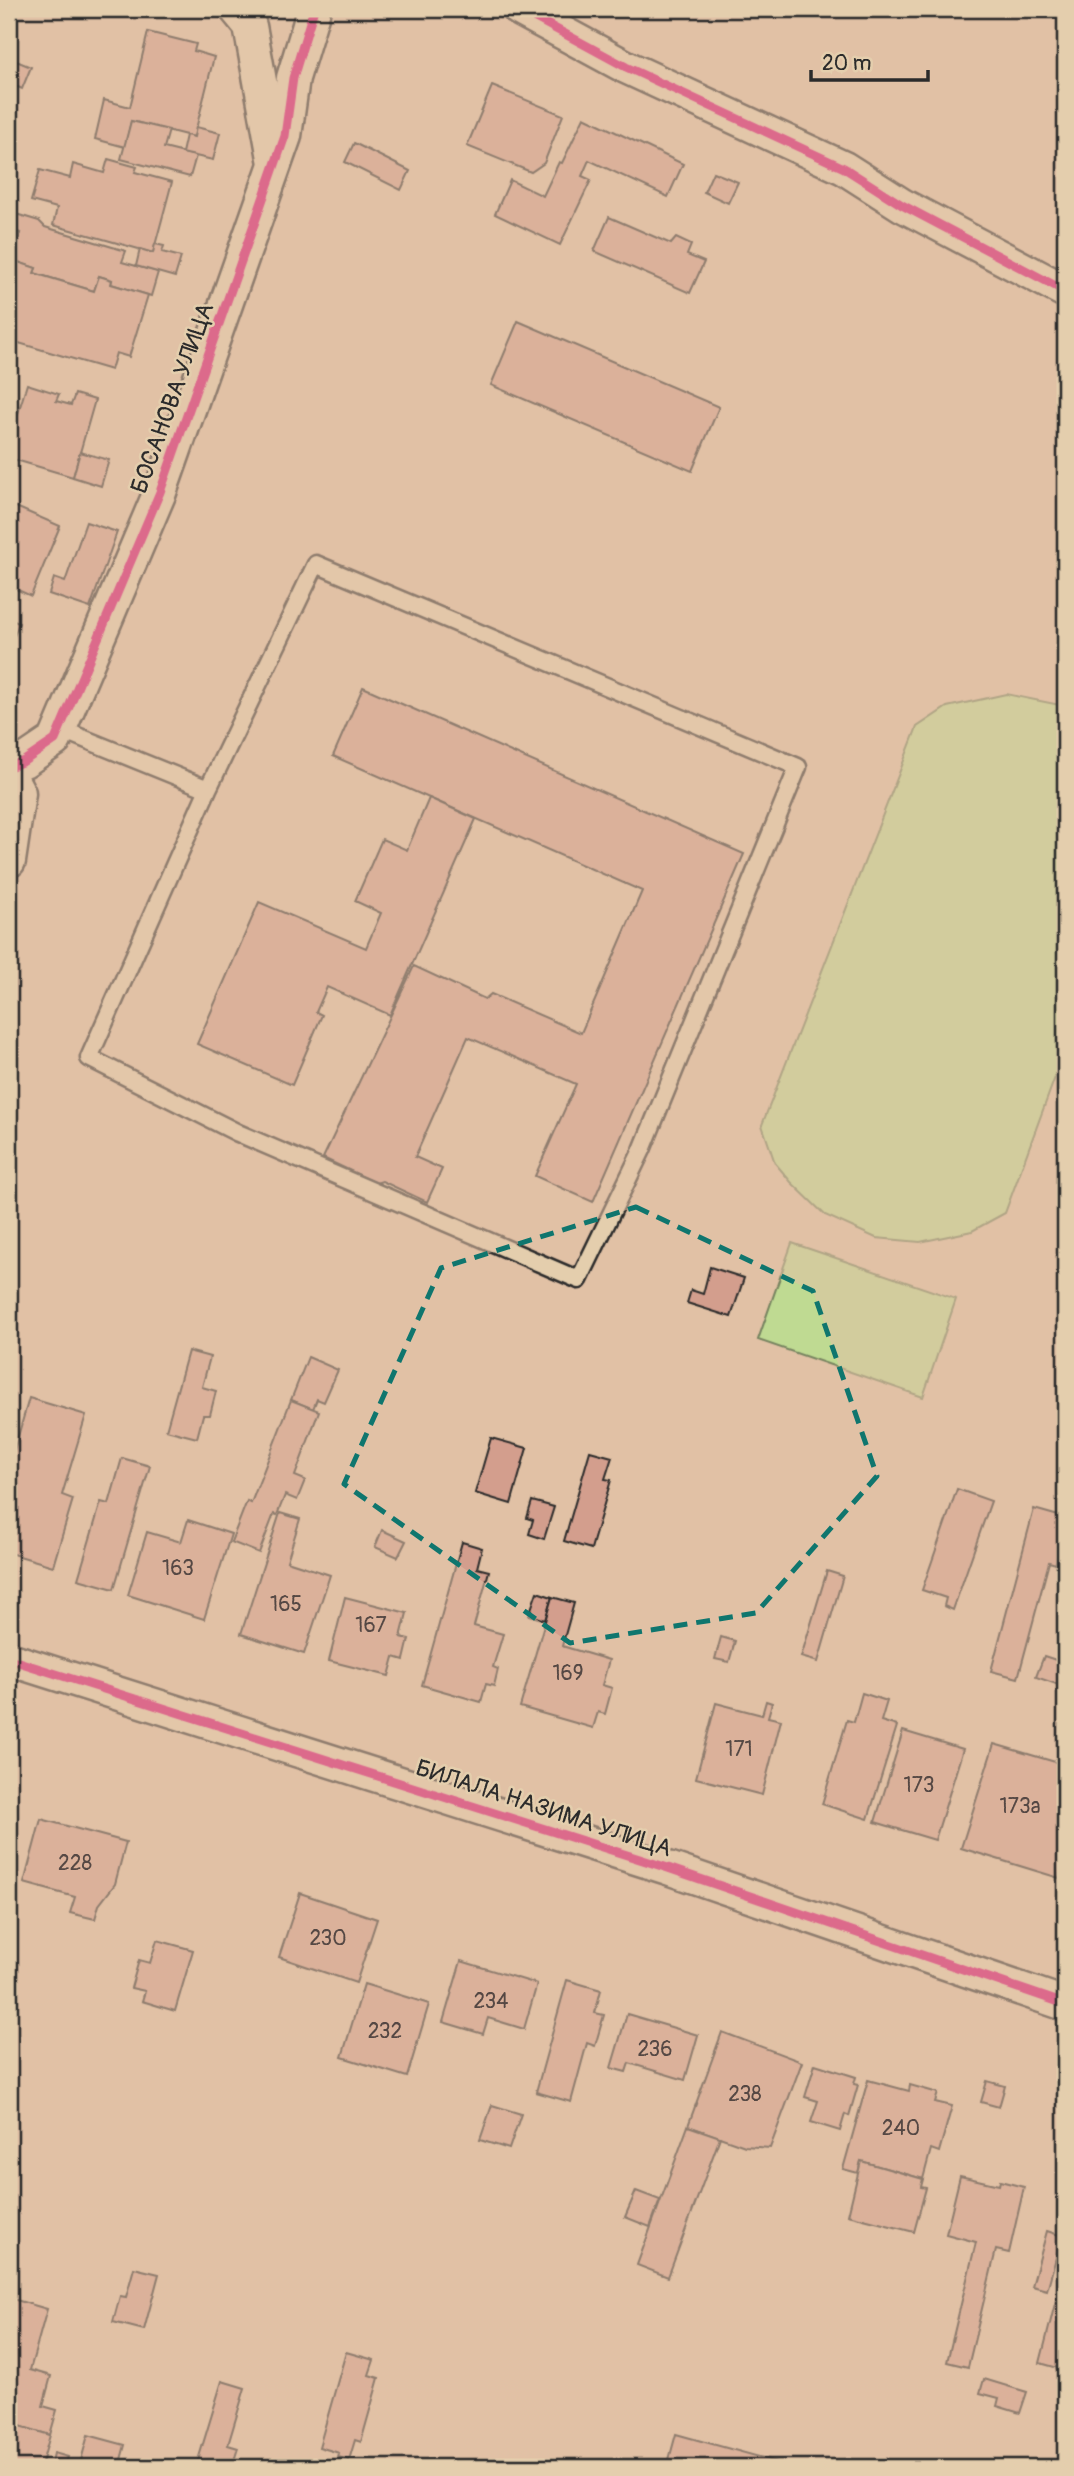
<svg xmlns="http://www.w3.org/2000/svg" width="1074" height="2476" font-family="Pangolin,sans-serif">
  <rect width="100%" height="100%" fill="#e1c1a5"/>
  <filter id="ink" filterUnits="userSpaceOnUse"><feTurbulence type="fractalNoise" baseFrequency=".0143" numOctaves="2"/><feDisplacementMap in="SourceGraphic" scale="14" xChannelSelector="R" yChannelSelector="G"/><feConvolveMatrix kernelMatrix="1 2 1 2 8 2 1 2 1" color-interpolation-filters="sRGB"/></filter>
  <g filter="url(#ink)">
    <g fill="#bfda92" stroke="#75825e" stroke-width="2">
      <polygon points="1006,694 1065,706 1065,1050 1005,1213 972,1231 920,1242 876,1238 825,1215 791,1182 775,1163 762,1125 917,727 947,707"/>
      <polygon points="792,1243 956,1299 923,1397 758,1340"/>
    </g>
    <g fill="#d39e8d" stroke="#2b2b2b" stroke-width="2">
      <polygon points="148,32 196,44 194,51 214,57 194,137 131,121 125,147 95,139 104,100 130,107"/>
      <polygon points="9,58 31,67 22,89 9,83"/>
      <polygon points="492,86 563,115 544,163 531,172 467,146"/>
      <polygon points="584,117 683,164 668,197 589,160 582,176 591,180 560,245 495,214 510,180 543,196 559,162 562,163"/>
      <polygon points="131,121 169,130 164,148 196,156 190,177 121,159"/>
      <polygon points="196,127 220,133 213,160 182,153 186,135 194,137"/>
      <polygon points="354,143 410,171 401,190 345,162"/>
      <polygon points="108,159 137,167 135,172 172,182 153,253 53,225 57,208 31,201 40,170 70,178 73,164 104,173"/>
      <polygon points="713,172 738,182 728,203 704,192"/>
      <polygon points="9,212 39,221 45,227 126,251 122,262 158,272 151,296 111,284 112,280 99,276 94,291 34,273 36,268 12,260 20,233 9,230"/>
      <polygon points="609,217 671,244 676,238 691,245 687,255 704,262 690,293 594,251"/>
      <polygon points="9,230 20,233 12,260 36,268 34,273 94,291 99,276 112,280 111,284 148,295 129,357 116,353 111,370 12,341 9,353"/>
      <polygon points="155,244 164,246 162,252 181,257 175,277 136,266 140,249 153,253"/>
      <polygon points="518,321 719,407 692,471 491,385"/>
      <polygon points="27,384 59,394 56,401 71,405 75,394 95,400 73,477 9,458 9,443"/>
      <polygon points="80,452 109,460 101,486 73,477"/>
      <polygon points="9,504 60,526 31,596 9,586"/>
      <polygon points="86,522 117,532 90,608 49,594 54,578 65,582"/>
      <polygon points="9,619 19,623 9,649"/>
      <polygon points="363,687 744,854 593,1202 535,1176 576,1084 468,1037 415,1157 442,1169 427,1202 382,1181 376,1183 323,1158 414,966 485,999 491,994 581,1033 642,891 333,756"/>
      <polygon points="429,798 476,819 390,1015 327,987 316,1012 322,1015 292,1085 197,1044 259,902 366,948 381,913 355,901 382,839 407,850"/>
      <polygon points="710,1267 744,1278 731,1317 687,1303 691,1290 703,1294"/>
      <polygon points="188,1351 210,1357 202,1387 216,1391 210,1415 203,1415 197,1438 166,1430"/>
      <polygon points="308,1357 338,1370 324,1402 317,1399 313,1409 291,1400"/>
      <polygon points="29,1398 86,1415 62,1495 73,1499 53,1566 9,1553 9,1468"/>
      <polygon points="291,1400 319,1411 295,1476 305,1480 297,1500 285,1495 277,1515 274,1514 259,1553 231,1542 247,1501 251,1503"/>
      <polygon points="491,1438 527,1448 511,1504 475,1493"/>
      <polygon points="590,1451 612,1457 605,1479 611,1480 591,1549 564,1541"/>
      <polygon points="122,1458 150,1466 114,1589 78,1579 101,1502 109,1504"/>
      <polygon points="957,1489 991,1501 953,1610 944,1606 946,1598 922,1590"/>
      <polygon points="532,1501 554,1507 544,1539 529,1534 533,1520 527,1518"/>
      <polygon points="1034,1509 1062,1517 1059,1528 1065,1530 1056,1564 1049,1562 1018,1678 991,1671"/>
      <polygon points="280,1513 300,1519 287,1561 330,1575 304,1654 241,1634"/>
      <polygon points="188,1520 231,1534 204,1619 128,1595 147,1532 181,1542"/>
      <polygon points="382,1530 406,1541 398,1557 375,1547"/>
      <polygon points="462,1542 482,1548 477,1568 489,1571 474,1626 503,1634 493,1667 498,1669 494,1686 486,1684 481,1702 422,1685"/>
      <polygon points="827,1571 843,1576 818,1662 801,1657"/>
      <polygon points="537,1592 552,1597 545,1620 529,1615"/>
      <polygon points="345,1597 407,1613 401,1637 409,1639 404,1660 394,1657 389,1676 329,1661"/>
      <polygon points="552,1597 574,1603 562,1646 609,1660 602,1685 612,1688 605,1714 598,1712 593,1728 520,1707"/>
      <polygon points="721,1637 735,1641 729,1662 715,1659"/>
      <polygon points="1044,1656 1065,1663 1065,1687 1036,1677"/>
      <polygon points="862,1693 887,1701 881,1721 897,1726 868,1819 822,1804 847,1720 854,1722"/>
      <polygon points="766,1701 772,1703 768,1717 781,1720 762,1795 696,1778 716,1703 762,1715"/>
      <polygon points="903,1731 963,1749 935,1840 875,1822"/>
      <polygon points="994,1744 1062,1764 1065,1754 1065,1856 1059,1878 961,1848"/>
      <polygon points="41,1819 126,1842 115,1884 99,1905 95,1919 70,1913 75,1897 24,1883"/>
      <polygon points="300,1893 377,1919 356,1983 279,1957"/>
      <polygon points="157,1940 193,1950 175,2011 142,2001 145,1991 131,1988 139,1960 150,1963"/>
      <polygon points="461,1961 537,1984 524,2029 488,2018 483,2034 443,2022"/>
      <polygon points="567,1980 601,1990 595,2013 604,2015 595,2046 587,2043 571,2102 536,2092"/>
      <polygon points="364,1984 429,2004 407,2077 342,2057"/>
      <polygon points="627,2014 698,2035 685,2080 629,2063 626,2072 611,2068"/>
      <polygon points="722,2032 802,2062 770,2148 745,2146 688,2126"/>
      <polygon points="815,2064 856,2077 854,2084 858,2085 849,2116 845,2114 840,2131 811,2122 818,2101 805,2097"/>
      <polygon points="868,2080 909,2091 910,2085 938,2093 935,2102 952,2106 939,2152 931,2149 923,2179 861,2161 858,2173 843,2169"/>
      <polygon points="987,2081 1005,2086 999,2107 981,2102"/>
      <polygon points="492,2105 521,2114 509,2149 480,2140"/>
      <polygon points="688,2126 720,2137 668,2277 637,2265"/>
      <polygon points="861,2161 923,2179 921,2187 926,2188 914,2232 848,2215"/>
      <polygon points="960,2176 999,2185 1000,2181 1024,2187 1009,2253 996,2250 968,2367 947,2362 976,2242 946,2234"/>
      <polygon points="636,2191 660,2200 650,2227 625,2217"/>
      <polygon points="1047,2231 1062,2236 1047,2290 1032,2286"/>
      <polygon points="1065,2264 1065,2338 1058,2368 1040,2363"/>
      <polygon points="134,2268 159,2274 144,2330 113,2322 120,2296 126,2297"/>
      <polygon points="9,2298 47,2309 30,2370 51,2376 43,2406 57,2410 50,2435 9,2423"/>
      <polygon points="346,2352 374,2360 369,2375 379,2378 361,2442 355,2440 349,2460 338,2457 339,2453 319,2447"/>
      <polygon points="984,2379 1027,2392 1020,2413 997,2406 999,2398 980,2393"/>
      <polygon points="222,2381 245,2388 228,2445 238,2448 232,2467 196,2467"/>
      <polygon points="9,2423 50,2435 41,2467 9,2467"/>
      <polygon points="676,2434 785,2464 784,2467 667,2467"/>
      <polygon points="88,2435 125,2445 119,2467 83,2467 80,2464"/>
      <polygon points="54,2453 68,2457 65,2467 51,2467"/>
    </g>
    <g fill="none" stroke-linecap="round" stroke-linejoin="round">
      <g stroke="#2b2b2b" stroke-width="21">
        <polyline id="service" points="60,729 208,789 89,1058 238,1133 579,1280 642,1150 798,767 316,564 208,789"/>
      </g>
      <g stroke="#2b2b2b" stroke-width="37">
        <g id="minor">
          <polyline points="236,9 250,26 274,158"/>
          <polyline points="519,9 626,67 844,168 902,205 1065,291"/>
          <polyline points="9,767 24,761 55,740 160,492 285,136 293,78 314,9"/>
          <polyline points="9,774 19,793 9,861"/>
          <polyline points="9,1659 668,1868 1065,2004"/>
        </g>
      </g>
      <use href="#service" stroke="#e4cead" stroke-width="16"/>
      <use href="#minor" stroke="#e4cead" stroke-width="32"/>
      <g stroke="#e4cead" stroke-width="13">
        <g id="cycleway">
          <polyline points="519,9 626,67 844,168 902,205 1065,291"/>
          <polyline points="9,767 24,761 55,740 160,492 285,136 293,78 314,9"/>
          <polyline points="9,1659 668,1868 1065,2004"/>
        </g>
      </g>
      <use href="#cycleway" stroke="#d6006c" stroke-width="9"/>
    </g>
  </g>
  <path d="M0 0H1074V2476H0ZM 636,1207 L 813,1291 L 877,1476 L 756,1613 L 570,1643 L 344,1484 L 441,1268 Z" fill="#e1c1a5" fill-opacity=".55" fill-rule="evenodd"/>
  <path fill="none" stroke="#0f766e" stroke-width="5" stroke-dasharray="14 9" stroke-linejoin="round" d="M 636,1207 L 813,1291 L 877,1476 L 756,1613 L 570,1643 L 344,1484 L 441,1268 Z"/>
  <g text-anchor="middle" stroke-width="5" stroke-linejoin="round" paint-order="stroke">
    <g font-size="21" fill="#554844">
      <text x="178" y="1575">163</text>
      <text x="286" y="1611">165</text>
      <text x="371" y="1632">167</text>
      <text x="568" y="1680">169</text>
      <text x="739" y="1756">171</text>
      <text x="919" y="1792">173</text>
      <text x="1020" y="1813">173а</text>
      <text x="75" y="1870">228</text>
      <text x="328" y="1945">230</text>
      <text x="491" y="2008">234</text>
      <text x="385" y="2038">232</text>
      <text x="655" y="2056">236</text>
      <text x="745" y="2101">238</text>
      <text x="901" y="2135">240</text>
    </g>
    <g font-size="24" fill="#2b2b2b" stroke="#e4cead">
      <text transform="translate(172 398) rotate(-70)" y="8">БОСАНОВА УЛИЦА</text>
      <text transform="translate(544 1808) rotate(18)" y="8">БИЛАЛА НАЗИМА УЛИЦА</text>
    </g>
  </g>
  <rect width="1074" height="2476" fill="none" stroke="#e4cead" stroke-width="35"/>
  <rect x="18" y="18" width="1039" height="2441" fill="none" stroke="#2b2b2b" stroke-width="2.5" filter="url(#ink)"/>
  <path d="M811 70v10h117v-10" fill="none" stroke="#2b2b2b" stroke-width="3.5"/>
  <text x="822" y="70" font-size="21" fill="#2b2b2b" stroke="#e4cead" stroke-width="5" paint-order="stroke">20 m</text>
</svg>
